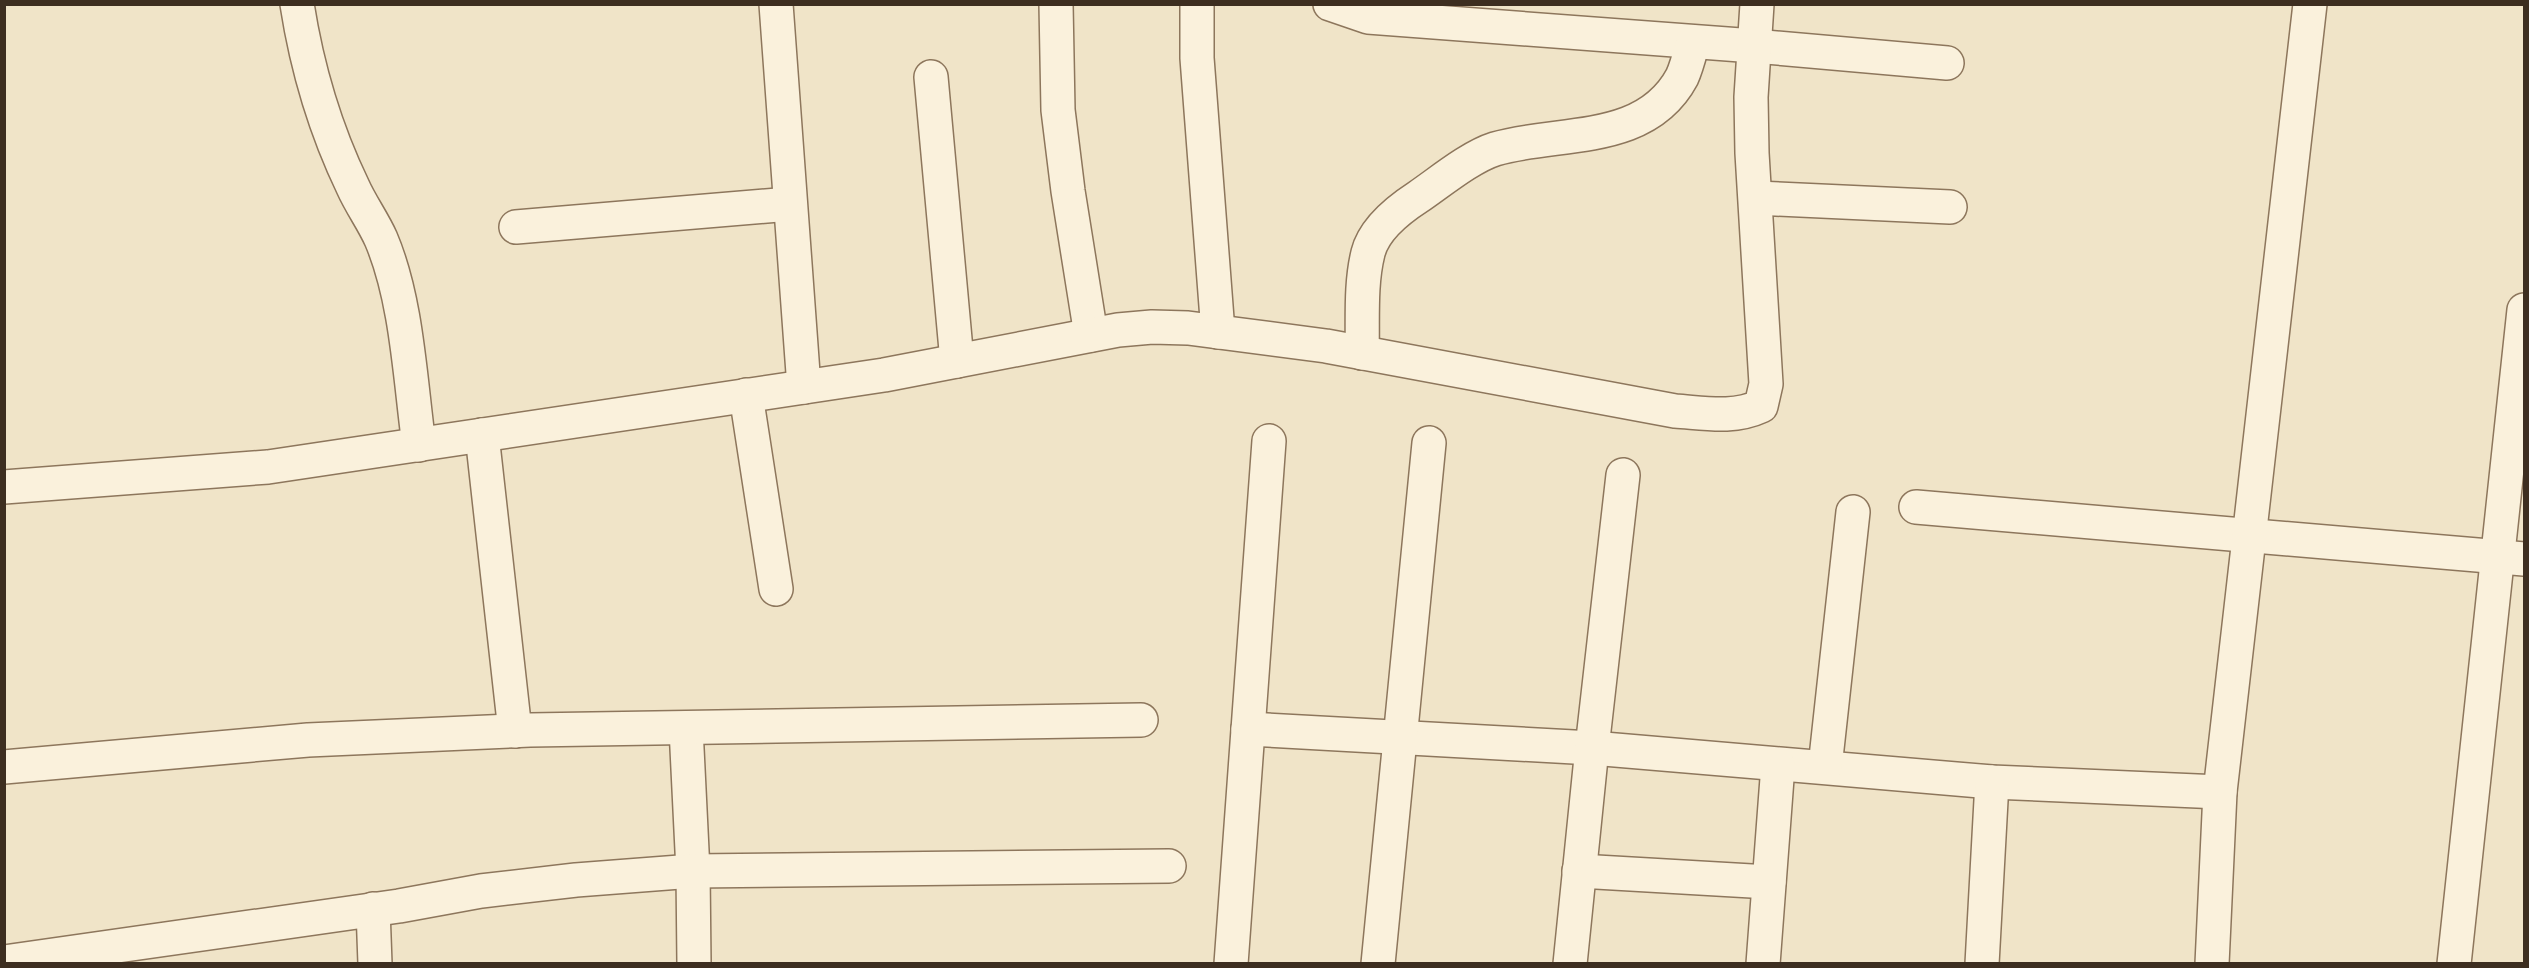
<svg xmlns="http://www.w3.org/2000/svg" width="2529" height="968" font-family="Literata,serif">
  <rect width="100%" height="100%" fill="#f0e4c8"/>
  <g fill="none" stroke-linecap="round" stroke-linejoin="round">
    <g stroke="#8d765c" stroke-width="36">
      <g id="minor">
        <path d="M 297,4 C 307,68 325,129 353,187 C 361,205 373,221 381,239 C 407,300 410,379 419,445"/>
        <polyline points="776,4 804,387"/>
        <polyline points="1056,4 1058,110 1068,191 1091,335"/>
        <polyline points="1197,4 1197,58 1218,332"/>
        <polyline points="1330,4 1368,17 1754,46 1947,63"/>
        <polyline points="931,77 957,361"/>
        <polyline points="1756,198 1950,207"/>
        <polyline points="516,227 790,204"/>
        <path d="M 1362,353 C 1363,321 1360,285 1368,253 C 1374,229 1398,210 1418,197 C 1440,182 1470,157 1495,149 C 1559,130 1645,146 1682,77 C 1687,66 1690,53 1693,42"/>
        <polyline points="746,395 776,589"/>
        <polyline points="482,435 515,731"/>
        <path d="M 4,487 L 268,467 L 884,375 L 1118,330 L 1152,327 L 1188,328 L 1326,346 L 1675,411 C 1705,413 1733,419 1761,406 L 1766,384 L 1752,153 L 1751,97 L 1757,4"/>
        <polyline points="1916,507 2524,559"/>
        <polyline points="686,728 693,871 694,964"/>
        <polyline points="1248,729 1592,748 1992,782 2220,792"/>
        <polyline points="4,767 308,740 530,730 1141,720"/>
        <polyline points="1825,767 1853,512"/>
        <polyline points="1579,871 1769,882"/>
        <polyline points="373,909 375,964"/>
        <polyline points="4,962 399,906 481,891 576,880 693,871 1169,866"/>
        <polyline points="1231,964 1269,441"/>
        <polyline points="1378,964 1429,443"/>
        <polyline points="1570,964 1592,748 1623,475"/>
        <polyline points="1763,964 1778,765"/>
        <polyline points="1982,964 1992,782"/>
        <polyline points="2212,964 2220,792 2310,4"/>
        <polyline points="2454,964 2524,310"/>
      </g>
    </g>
    <use href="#minor" stroke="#faf1dc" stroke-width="33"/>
  </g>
  <rect width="2529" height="968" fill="none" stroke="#3d2e20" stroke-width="12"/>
</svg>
